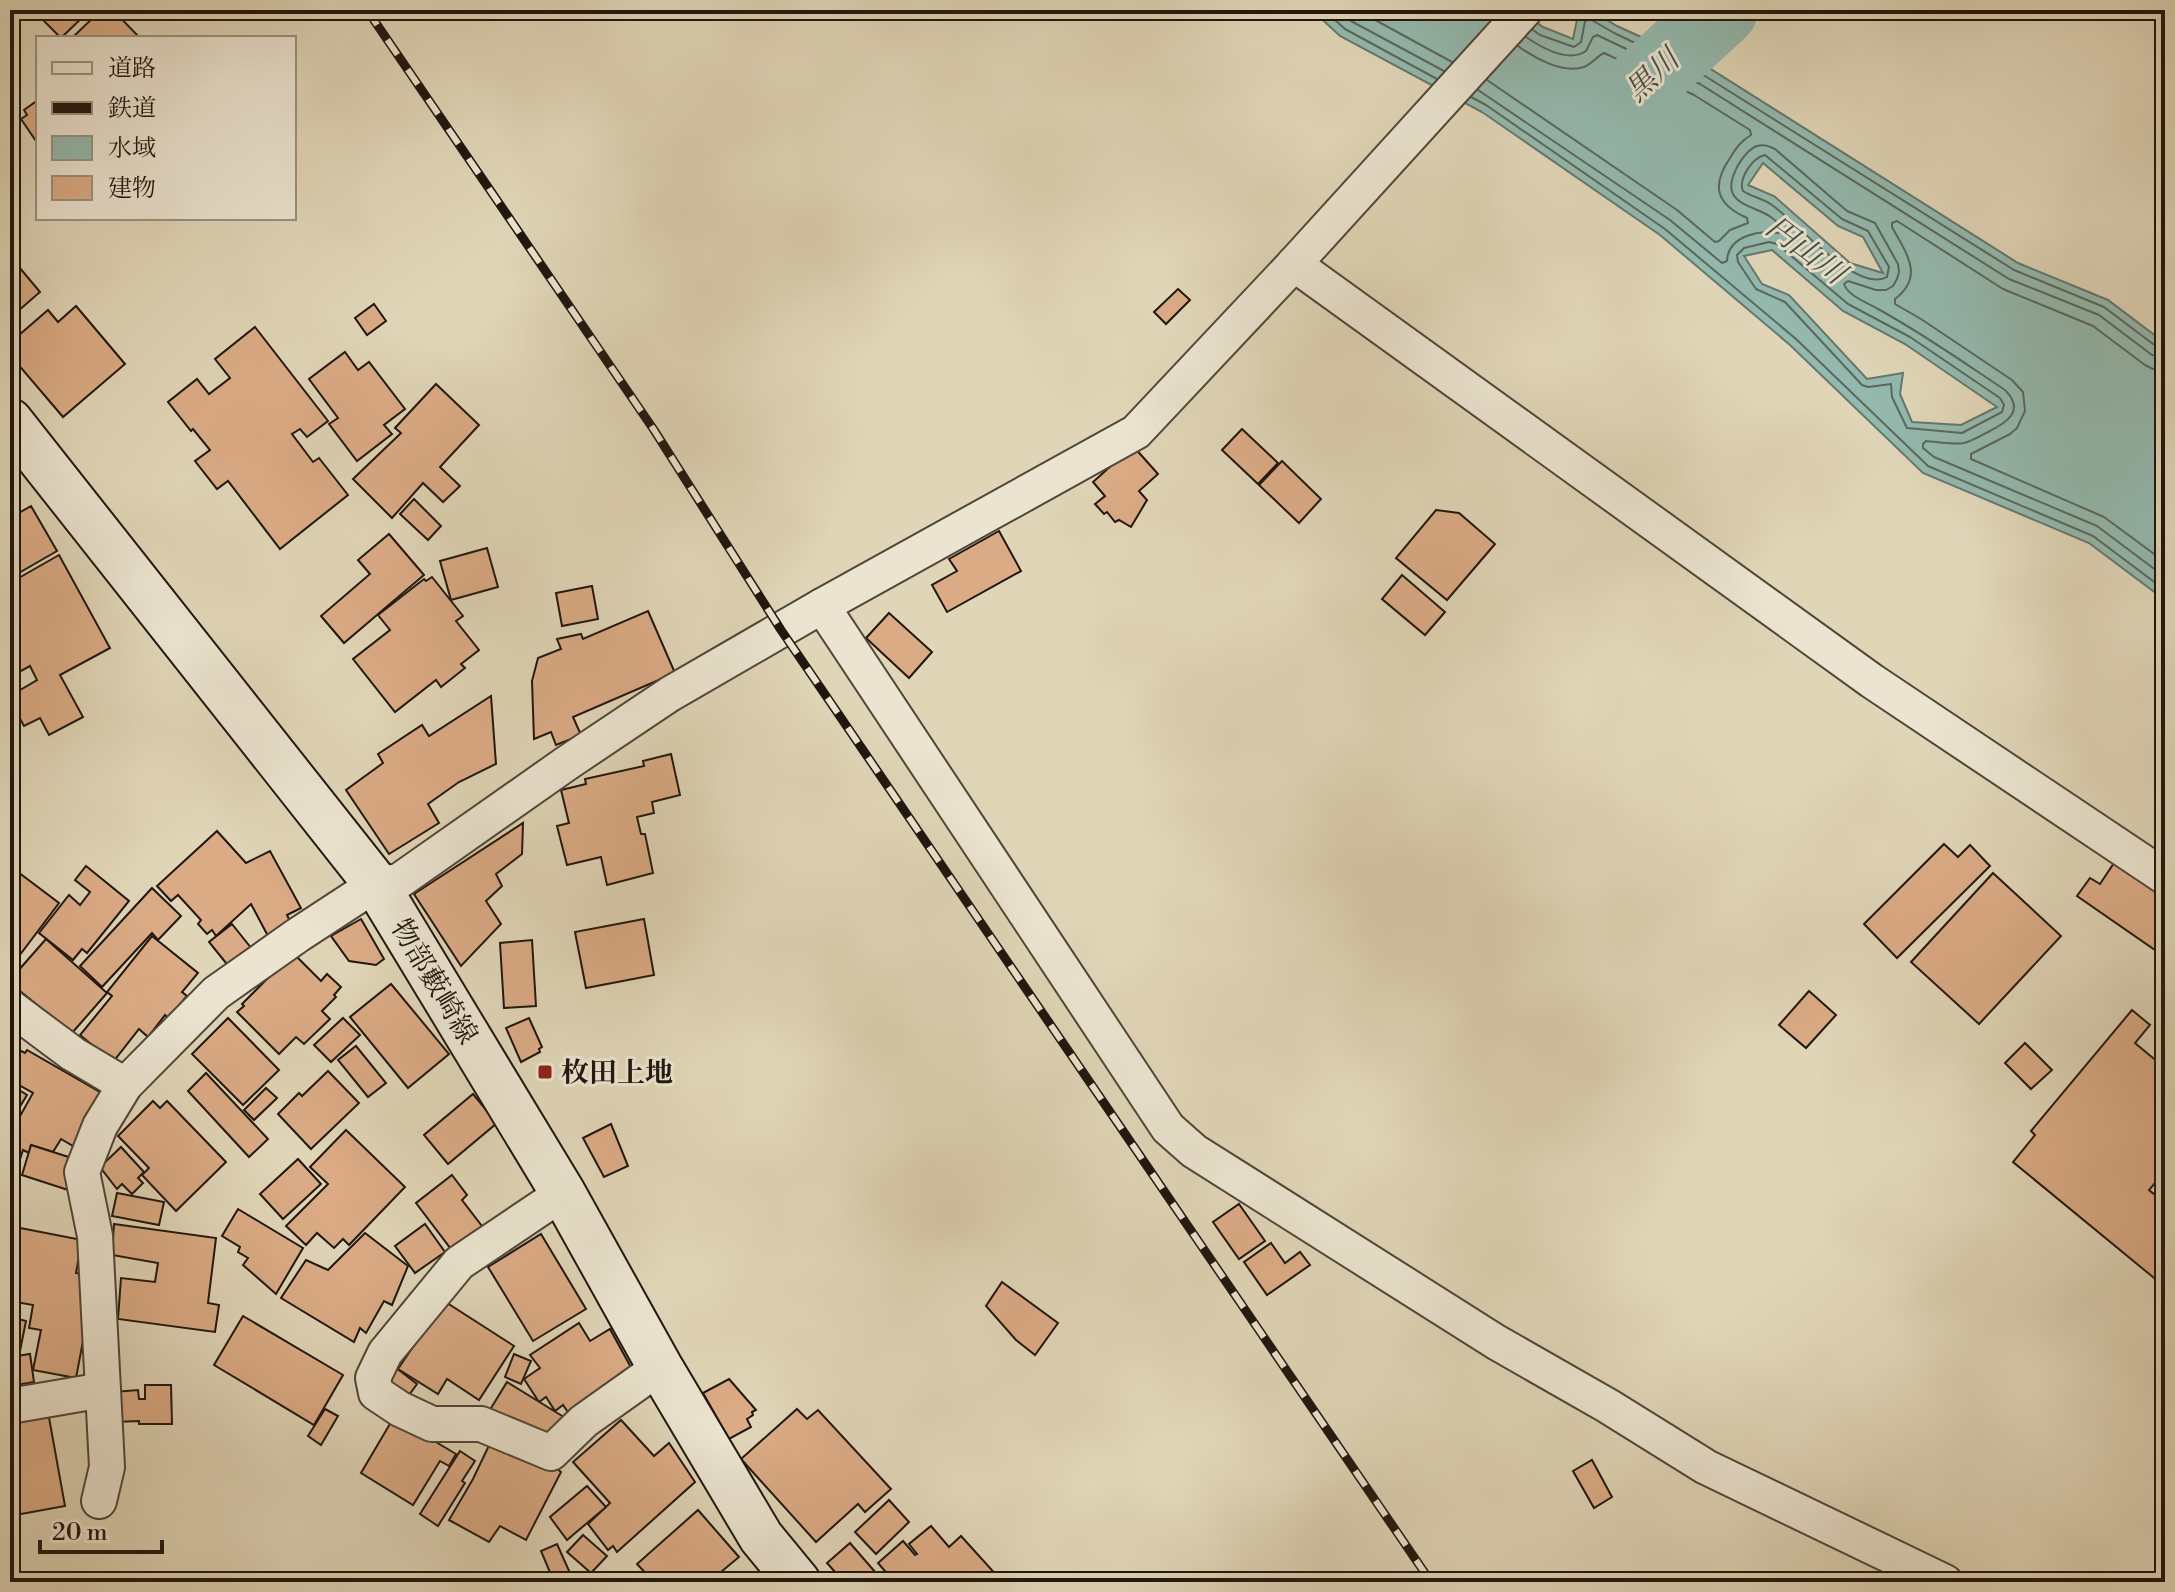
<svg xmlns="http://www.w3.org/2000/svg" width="2175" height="1592" font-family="'Libre Bodoni','Noto Serif JP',serif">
  <rect width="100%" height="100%" fill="#e0d5b7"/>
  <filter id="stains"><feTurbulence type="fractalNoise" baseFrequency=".0025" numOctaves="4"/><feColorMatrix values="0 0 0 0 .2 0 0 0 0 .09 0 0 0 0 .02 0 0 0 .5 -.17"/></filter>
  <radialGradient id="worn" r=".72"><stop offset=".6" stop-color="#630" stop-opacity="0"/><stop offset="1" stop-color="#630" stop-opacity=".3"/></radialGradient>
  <path fill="#94b9ae" stroke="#65786e" stroke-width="2" fill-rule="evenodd" d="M 1312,10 L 1520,10 L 1543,27 L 1573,39 L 1579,10 L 1590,10 L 1617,26 L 1709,68 L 2018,263 L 2108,300 L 2165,343 L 2165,600 L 2089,543 L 1923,473 L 1790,345 L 1660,235 L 1482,112 L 1340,36 ZM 1763,163 L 1838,226 L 1863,237 L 1883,273 L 1850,263 L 1774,196 L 1748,185 ZM 1772,250 L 1843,311 L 1905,344 L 1997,407 L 1961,425 L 1912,422 L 1900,394 L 1903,373 L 1867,379 L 1789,295 L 1762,284 L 1744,256 Z"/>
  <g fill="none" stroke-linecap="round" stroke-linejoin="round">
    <g stroke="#5a685e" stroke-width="2">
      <polyline points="1324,10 1345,29 1437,79"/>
      <polyline points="1339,10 1351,21 1444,71"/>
      <polyline points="1357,10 1452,62"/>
      <polyline points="1533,30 1540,35 1574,47 1581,42 1585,21 1590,19 1614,33 1705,76 2014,270 2104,307 2157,347 2165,348"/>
      <path d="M 1526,37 C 1542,48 1568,63 1586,51 L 1593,37 L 1597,35 L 1700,84 L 2009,279 L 2099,315 L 2152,355 L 2165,359"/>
      <path d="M 1487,80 L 1677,210 L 1715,242 L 1719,241 L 1730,230 L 1748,223 L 1747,218 C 1716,204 1711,186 1730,158 C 1736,148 1741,141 1751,135 L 1750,130 L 1694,95 L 1604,53 C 1597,56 1592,64 1584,67 C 1563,74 1534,58 1518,46"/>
      <path d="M 1478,90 L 1670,220 L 1722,263 L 1727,261 C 1728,236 1758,230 1779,233 L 1782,231 C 1774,208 1742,211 1733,194 C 1726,180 1744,150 1757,146 C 1764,144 1769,146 1775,149 L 1847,211 L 1875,223 L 1898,264 L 1899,272 L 1897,279 L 1893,286 L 1886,290 L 1876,290 L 1848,281 L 1844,284 C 1848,296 1866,302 1878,309 C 1922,333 1963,362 2005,390 C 2026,411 2006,423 1988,432 C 1980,436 1972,441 1964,443 C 1953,445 1938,442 1926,441 L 1923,444 L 1923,448 L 1934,457 L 2097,526 L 2165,577"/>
      <polyline points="1471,97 1486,105 1665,229 1796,339 1928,466 2093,536 2165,590"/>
      <path d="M 1765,155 L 1842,219 L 1868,231 L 1889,267 L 1887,277 C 1857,294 1796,222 1772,205 C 1764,199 1752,197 1743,191 C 1738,179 1752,158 1765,155 Z"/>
      <polygon points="1769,242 1777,244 1848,304 1910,337 2000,398 2004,405 2002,412 1962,433 1907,428 1892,397 1891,384 1868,387 1862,385 1785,302 1756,289 1738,262 1737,255 1744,248"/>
      <path d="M 2165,371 L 2153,369 L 2145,365 L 2093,326 L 2003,289 L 1897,221 L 1892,223 L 1892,227 C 1906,253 1925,276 1895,299 L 1895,304 L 1921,319 L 2012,380 L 2023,392 L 2025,411 L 2017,428 L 2010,434 L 1971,454 L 1971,459 L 2104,517 L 2165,562"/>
    </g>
    <polyline stroke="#94b9ae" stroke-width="72" points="1617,107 1722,10"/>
  </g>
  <g fill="#dbab85" stroke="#1f160e" stroke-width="2">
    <polygon points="33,10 90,10 61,38"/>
    <polygon points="101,10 113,10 140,38 72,38"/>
    <polygon points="38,100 38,144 21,119 27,115 24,110"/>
    <polygon points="19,267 40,292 10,318 10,275"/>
    <polygon points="1178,289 1190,300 1166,324 1154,312"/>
    <polygon points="374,304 386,321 367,335 355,318"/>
    <polygon points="76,306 125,364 63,417 10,355 10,324 19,335 48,310 58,322"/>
    <polygon points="255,327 328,421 307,437 300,429 292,434 313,462 319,458 348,495 280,549 228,481 217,489 195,461 210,450 193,429 191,431 168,402 197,379 209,394 230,378 215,359"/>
    <polygon points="345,352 358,370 369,362 405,409 384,425 392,434 357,461 329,424 338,418 309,379"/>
    <polygon points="436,384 479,425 440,467 460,486 443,502 423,483 392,518 353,479 401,433 395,428"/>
    <polygon points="1242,429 1278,463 1258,484 1222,450"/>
    <polygon points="1133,446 1158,474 1139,491 1147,500 1131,527 1119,520 1115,522 1107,512 1104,514 1095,504 1105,496 1093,482"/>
    <polygon points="1282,461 1321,499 1299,523 1259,485"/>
    <polygon points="414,499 441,526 428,540 400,514"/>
    <polygon points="31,506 57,551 10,578 10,518"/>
    <polygon points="1436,510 1459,513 1495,544 1447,600 1396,558"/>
    <polygon points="999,531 1021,571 947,612 932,585 957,571 949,559"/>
    <polygon points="389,534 424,575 344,643 321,616 370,574 358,560"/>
    <polygon points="487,548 498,587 451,600 440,561"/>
    <polygon points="59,555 110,648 60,675 83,717 49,735 40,718 24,726 10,700 10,696 37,680 30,666 10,677 10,583"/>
    <polygon points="1402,575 1445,612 1425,635 1382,599"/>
    <polygon points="432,577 463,616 456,621 479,650 461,664 465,668 441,687 436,680 395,712 353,659 390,630 378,615 424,579 426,581"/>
    <polygon points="592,586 598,619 562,626 556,593"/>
    <polygon points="648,611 675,673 573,717 581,735 556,745 551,732 534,739 532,681 538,658 561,649 557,639 581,634 583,639"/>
    <polygon points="889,613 932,652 909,678 866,638"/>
    <polygon points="491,696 496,764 459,782 428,804 439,823 389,854 346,790 383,763 378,754 422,725 429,736"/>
    <polygon points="671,754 680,795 652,802 654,813 637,817 641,834 645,834 653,873 607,885 601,857 567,865 557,826 569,823 561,790 586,784 585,779 644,766 643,761"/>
    <polygon points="523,823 522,854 496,874 502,886 486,901 501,924 461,966 414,894"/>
    <polygon points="217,831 246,863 270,851 301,908 287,915 291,923 268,936 251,904 216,936 212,930 207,934 198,924 201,920 178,895 171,901 157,886"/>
    <polygon points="1944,844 1958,857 1970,845 1990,866 1897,958 1864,924"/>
    <polygon points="2114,863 2165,898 2165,936 2155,950 2077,896 2090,878 2100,884"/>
    <polygon points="10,866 59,903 10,968"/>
    <polygon points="86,866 129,901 87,953 82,949 73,960 39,933 69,895 80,905 90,892 75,880"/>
    <polygon points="1993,873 2061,936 1979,1024 1911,962"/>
    <polygon points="152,888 181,916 158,940 152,933 102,987 80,966"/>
    <polygon points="361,919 384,959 376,965 349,961 331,936"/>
    <polygon points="644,919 654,975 586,988 575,932"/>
    <polygon points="232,924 252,949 230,968 209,942"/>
    <polygon points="152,936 198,973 182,992 187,996 168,1018 165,1015 148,1037 139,1029 113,1062 80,1035 112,996 107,992"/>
    <polygon points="46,939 107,993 72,1033 10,983 10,980"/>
    <polygon points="532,940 536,1006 504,1008 500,943"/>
    <polygon points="293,953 321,981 327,974 341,987 334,995 336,997 322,1011 330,1019 304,1044 296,1037 279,1054 237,1012 244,1006 242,1004"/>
    <polygon points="391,984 449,1054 408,1088 350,1017"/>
    <polygon points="1809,991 1836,1015 1806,1048 1779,1025"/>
    <polygon points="2132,1010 2150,1025 2135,1043 2165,1068 2165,1171 2149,1190 2165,1203 2165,1287 2013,1162 2035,1135 2031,1131"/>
    <polygon points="228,1018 279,1070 243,1105 192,1054"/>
    <polygon points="343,1018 360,1035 331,1062 314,1045"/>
    <polygon points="529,1018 542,1047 539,1049 540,1052 521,1062 506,1028"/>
    <polygon points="2025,1043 2052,1070 2031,1089 2005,1063"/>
    <polygon points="356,1046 386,1083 368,1097 338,1060"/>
    <polygon points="17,1049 25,1053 27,1050 105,1095 80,1150 61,1139 53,1152 31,1145 29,1153 23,1150 15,1175 10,1174 10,1134 33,1093 10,1080 10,1061"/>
    <polygon points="328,1071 359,1103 311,1149 278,1114 299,1093 302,1096"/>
    <polygon points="206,1073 268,1139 249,1157 188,1091"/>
    <polygon points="10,1084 27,1095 10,1123"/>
    <polygon points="266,1088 277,1098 254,1120 244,1110"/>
    <polygon points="473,1094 497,1123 448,1164 424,1135"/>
    <polygon points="153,1101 160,1108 167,1101 226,1162 176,1211 142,1175 149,1168 118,1136"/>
    <polygon points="611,1124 628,1166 604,1177 583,1138"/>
    <polygon points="346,1130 405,1187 349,1245 343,1239 334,1248 317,1233 306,1245 286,1226 328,1184 310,1167"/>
    <polygon points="31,1145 78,1160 68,1190 22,1175"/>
    <polygon points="121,1147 144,1172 138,1178 143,1183 132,1194 122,1184 117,1189 100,1167"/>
    <polygon points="298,1159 321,1184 283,1219 260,1194"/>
    <polygon points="452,1175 467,1195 462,1200 485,1230 454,1253 416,1203"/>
    <polygon points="117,1193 164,1202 159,1225 112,1216"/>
    <polygon points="1239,1204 1265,1241 1239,1259 1213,1222"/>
    <polygon points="238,1209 303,1248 276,1294 243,1265 248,1258 238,1252 240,1247 222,1236"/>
    <polygon points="114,1224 216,1238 208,1303 219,1305 215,1332 118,1319 121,1278 155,1282 158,1263 112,1255"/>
    <polygon points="425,1224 445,1252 415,1273 395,1246"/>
    <polygon points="10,1226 82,1240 76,1273 86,1275 91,1299 76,1378 33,1370 41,1330 29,1328 33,1305 10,1301"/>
    <polygon points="365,1233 408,1266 392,1305 384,1301 366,1333 360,1328 354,1342 281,1298 306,1260 328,1270"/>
    <polygon points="541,1234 586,1309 533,1341 488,1267"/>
    <polygon points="1271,1243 1285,1263 1300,1252 1310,1265 1267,1295 1244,1262"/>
    <polygon points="1002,1282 1058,1323 1035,1355 1016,1340 986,1306"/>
    <polygon points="444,1301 514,1346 479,1400 447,1379 438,1394 398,1369"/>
    <polygon points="243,1316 343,1375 314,1425 214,1365"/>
    <polygon points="10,1317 26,1321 20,1351 10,1349"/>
    <polygon points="579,1323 590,1341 610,1329 633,1371 572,1418 563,1405 555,1411 546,1397 539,1402 524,1379 540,1368 530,1355"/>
    <polygon points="30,1354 34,1382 10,1386 12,1393 10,1394 10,1357"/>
    <polygon points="514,1354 531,1361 521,1384 505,1377"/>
    <polygon points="395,1367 417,1384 404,1402 381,1386"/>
    <polygon points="729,1379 756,1410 752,1412 753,1415 747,1419 751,1427 729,1439 703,1393"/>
    <polygon points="507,1382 567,1419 554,1440 488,1413"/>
    <polygon points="145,1385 171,1385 172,1424 139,1424 139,1421 114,1422 114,1392 138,1390 139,1399 145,1399"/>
    <polygon points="325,1409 338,1416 321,1445 308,1436"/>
    <polygon points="797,1409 807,1419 818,1410 891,1489 865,1512 858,1504 816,1542 741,1459"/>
    <polygon points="48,1412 65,1506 10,1516 10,1417"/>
    <polygon points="394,1417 456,1454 449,1466 440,1461 413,1505 361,1473"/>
    <polygon points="621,1420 654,1456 669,1443 695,1482 617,1552 613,1546 608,1550 588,1524 610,1503 573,1462"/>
    <polygon points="493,1437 552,1465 561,1472 526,1540 500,1526 489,1542 449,1520 473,1479"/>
    <polygon points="460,1451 475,1461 462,1481 465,1483 438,1526 420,1514"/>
    <polygon points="1592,1460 1612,1497 1594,1508 1573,1471"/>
    <polygon points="587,1486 606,1507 567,1540 550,1517"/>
    <polygon points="889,1500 909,1522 876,1554 855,1532"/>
    <polygon points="698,1510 739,1557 709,1582 654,1582 637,1564"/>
    <polygon points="931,1526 949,1547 961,1536 1000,1579 996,1582 884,1582 890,1577 878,1563 903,1541 915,1555 917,1554 909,1544"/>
    <polygon points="583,1535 607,1556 591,1573 567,1552"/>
    <polygon points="850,1543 876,1573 867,1582 844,1582 827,1563"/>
    <polygon points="557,1544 574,1582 554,1582 541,1551"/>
  </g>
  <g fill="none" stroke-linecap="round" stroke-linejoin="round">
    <g stroke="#4f4638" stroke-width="38">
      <g id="minor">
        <polyline points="1294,264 1872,681 2165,877"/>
        <polyline points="822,606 1168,1128 1194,1151 1496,1342 1608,1406 1706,1467 1945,1582"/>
        <polyline points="10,1007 73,1054 125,1085"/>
        <polyline points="563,1193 459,1263 385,1353 373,1378 376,1393 400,1409 432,1424 481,1424 551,1453 584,1421 660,1367"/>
        <polyline points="10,1406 103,1390"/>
        <polyline points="99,1501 107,1467 95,1236 82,1172 100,1126 125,1085 216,993 298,935 376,884 399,881 567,763 670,694 822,606 1136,432 1294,264 1525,10"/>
      </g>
    </g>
    <g stroke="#1f160e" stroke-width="48">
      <polyline id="secondary" points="10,421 376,884 563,1193 660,1367 761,1537 798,1582"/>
    </g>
    <use href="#minor" stroke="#ebe4d0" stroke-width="34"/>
    <use href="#secondary" stroke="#ebe4d0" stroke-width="44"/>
    <g stroke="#1f160e" stroke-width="9">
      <polyline id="rail" points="367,10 654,430 781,630 1431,1582"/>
    </g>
    <use href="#rail" stroke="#ebe4d0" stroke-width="6" stroke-dasharray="18" stroke-linecap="butt"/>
  </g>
  <rect fill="#8f2418" stroke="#ebe4d0" stroke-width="3" x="537" y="1064" width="16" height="16" rx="4"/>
  <g text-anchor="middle" stroke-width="6" stroke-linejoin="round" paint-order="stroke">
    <g font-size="28" fill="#1f160e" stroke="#ebe4d0">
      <text transform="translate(435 981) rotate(59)" y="10">物部藪崎線</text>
    </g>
    <g font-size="28" font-weight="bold" fill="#1f160e" stroke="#ebe4d0" text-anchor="start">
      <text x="561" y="1082">枚田上地</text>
    </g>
    <g font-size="30" font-style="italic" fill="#484f46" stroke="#ebe4d0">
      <text transform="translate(1652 75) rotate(-43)" y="10">黒川</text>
      <text transform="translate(1806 250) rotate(37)" y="10">円山川</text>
    </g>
  </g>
  <rect width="2175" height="1592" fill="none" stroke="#e0d5b7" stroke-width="40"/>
  <rect x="12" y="12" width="2151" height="1568" fill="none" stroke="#1f160e" stroke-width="4"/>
  <rect x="20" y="20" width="2135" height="1552" fill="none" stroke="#1f160e" stroke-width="2"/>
  <rect x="36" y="36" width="260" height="184" fill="#ebe4d0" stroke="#999282" stroke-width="2"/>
  <rect x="52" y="62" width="40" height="12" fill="#ebe4d0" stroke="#999282" stroke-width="2"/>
  <text x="108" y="76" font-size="24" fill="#1f160e">道路</text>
  <rect x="52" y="102" width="40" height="12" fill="#1f160e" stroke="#999282" stroke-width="2"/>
  <text x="108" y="116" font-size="24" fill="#1f160e">鉄道</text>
  <rect x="52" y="136" width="40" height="24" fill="#94b9ae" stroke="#999282" stroke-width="2"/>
  <text x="108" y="156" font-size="24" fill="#1f160e">水域</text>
  <rect x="52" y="176" width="40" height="24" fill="#dbab85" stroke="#999282" stroke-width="2"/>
  <text x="108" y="196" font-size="24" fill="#1f160e">建物</text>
  <path d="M40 1540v12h122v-12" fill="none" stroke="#1f160e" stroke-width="4"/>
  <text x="52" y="1540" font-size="24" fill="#1f160e" stroke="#ebe4d0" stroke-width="6" paint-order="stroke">20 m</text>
  <rect width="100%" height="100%" filter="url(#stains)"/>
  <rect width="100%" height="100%" fill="url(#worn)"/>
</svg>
